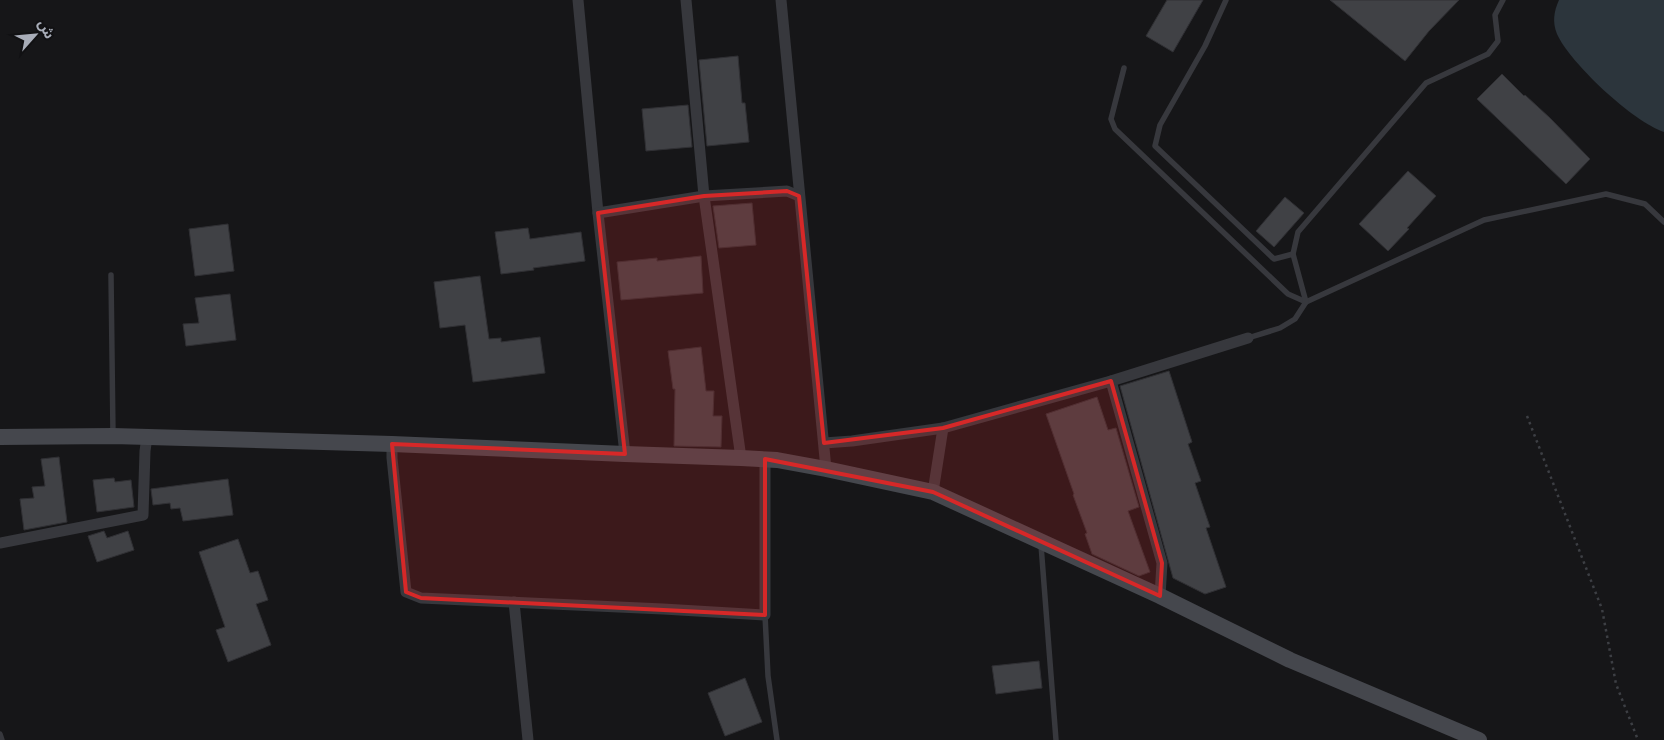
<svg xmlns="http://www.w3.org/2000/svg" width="1664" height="740" font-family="'Exo 2','Noto Sans Arabic',sans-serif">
  <rect width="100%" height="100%" fill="#161618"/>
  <path fill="#2c353c" d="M 1559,0 L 1664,0 L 1664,132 C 1633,122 1570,63 1557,34 C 1552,22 1554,11 1559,0 Z"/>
  <g fill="#404145" stroke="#303034">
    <polygon points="1167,0 1203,0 1173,52 1146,36"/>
    <polygon points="1330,0 1459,0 1429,31 1405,61"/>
    <polygon points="738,56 742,103 745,103 749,142 707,146 699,60"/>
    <polygon points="1502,74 1524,96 1525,95 1550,118 1590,159 1566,184 1477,99"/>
    <polygon points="688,105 692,147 646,151 642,109"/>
    <polygon points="1408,171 1436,196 1407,228 1409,229 1388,251 1359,224"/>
    <polygon points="1285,197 1304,213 1274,247 1256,231"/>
    <polygon points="752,203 756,245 719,248 713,206"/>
    <polygon points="228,224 234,271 195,276 189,229"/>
    <polygon points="528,228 530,239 581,232 585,261 533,268 534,270 501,274 495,232"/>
    <polygon points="701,256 703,293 621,300 617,262 657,258 657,261"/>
    <polygon points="480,276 489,339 501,338 501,342 540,337 545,373 473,382 465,325 440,328 434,282"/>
    <polygon points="230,294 236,340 186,346 183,324 199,323 195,298"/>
    <polygon points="701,347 706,391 714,391 713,416 722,416 721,447 674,446 675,389 673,389 668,351"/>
    <polygon points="1169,371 1192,442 1188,444 1201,481 1195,483 1210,527 1206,528 1226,587 1205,594 1173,578 1120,386"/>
    <polygon points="1097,397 1108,430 1116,428 1139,507 1128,511 1150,572 1139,576 1092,554 1085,534 1087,533 1073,495 1074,494 1046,414"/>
    <polygon points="59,457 67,522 24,530 20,499 34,498 32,487 45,486 41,459"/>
    <polygon points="114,478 115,482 131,480 134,507 97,512 93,480"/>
    <polygon points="228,479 233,515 183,521 180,508 171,509 170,503 153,505 151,489"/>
    <polygon points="104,531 107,538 128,531 134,550 97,562 88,536"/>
    <polygon points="238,539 250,573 258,571 268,600 256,604 271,645 228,662 216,630 225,627 199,552"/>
    <polygon points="1039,661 1042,688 996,694 992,666"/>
    <polygon points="745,678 762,722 725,736 708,693"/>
  </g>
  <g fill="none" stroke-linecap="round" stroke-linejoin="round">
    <polyline stroke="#3d3f44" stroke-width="2.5" stroke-dasharray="2.5 4" stroke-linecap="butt" points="1527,416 1602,609 1616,684 1638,740"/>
    <g stroke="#37383d" stroke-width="5.5">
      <polyline points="1226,0 1205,46 1160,125 1155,146 1274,259 1293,254"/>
      <polyline points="1124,68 1111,119 1115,129 1288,294 1306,302 1484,220 1606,194 1645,204 1664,222"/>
      <polyline points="111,275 113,435"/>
      <polyline points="1248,338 1280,328 1295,319 1306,302 1293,254 1298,232 1426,83 1488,54 1498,41 1495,15 1503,0"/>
      <polyline points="1041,545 1056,740"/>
      <polyline points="765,615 768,676 777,740"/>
      <polyline points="0,734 2,740"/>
    </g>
    <g stroke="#37383d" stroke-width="11">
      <polyline points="578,0 598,213 625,454"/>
      <polyline points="686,0 704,196 741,458"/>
      <polyline points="781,0 826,469"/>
      <polyline points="598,213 704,196 787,191 799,196"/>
      <polyline points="1111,381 1162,563 1160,596"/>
      <polyline points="824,443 852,441 943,428 1111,381 1248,338"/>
      <polyline points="392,444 392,458 406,592 421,598 663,609 765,615 765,459"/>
      <polyline points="933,492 943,428"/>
      <polyline points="0,543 143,515 145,451 147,437"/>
      <polyline points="514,602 528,740"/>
    </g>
    <polyline stroke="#45474d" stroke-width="16" points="0,437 113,436 392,444 625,454 741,458 777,460 826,469 933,492 1160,596 1290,660 1479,740"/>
  </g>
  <path fill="#d62828" fill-opacity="0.2" stroke="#d62828" stroke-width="4" stroke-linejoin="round" d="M 787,191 L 799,196 L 824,443 L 943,428 L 1111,381 L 1162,563 L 1160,596 L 933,492 L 765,459 L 765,615 L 421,598 L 406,592 L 392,444 L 625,454 L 598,213 L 704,196 Z"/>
  <g transform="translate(35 35) rotate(63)" stroke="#111113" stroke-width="4" paint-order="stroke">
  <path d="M0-4L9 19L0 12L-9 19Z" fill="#a8adb8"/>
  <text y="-8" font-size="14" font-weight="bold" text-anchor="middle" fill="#a8adb8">ش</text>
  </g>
</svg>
